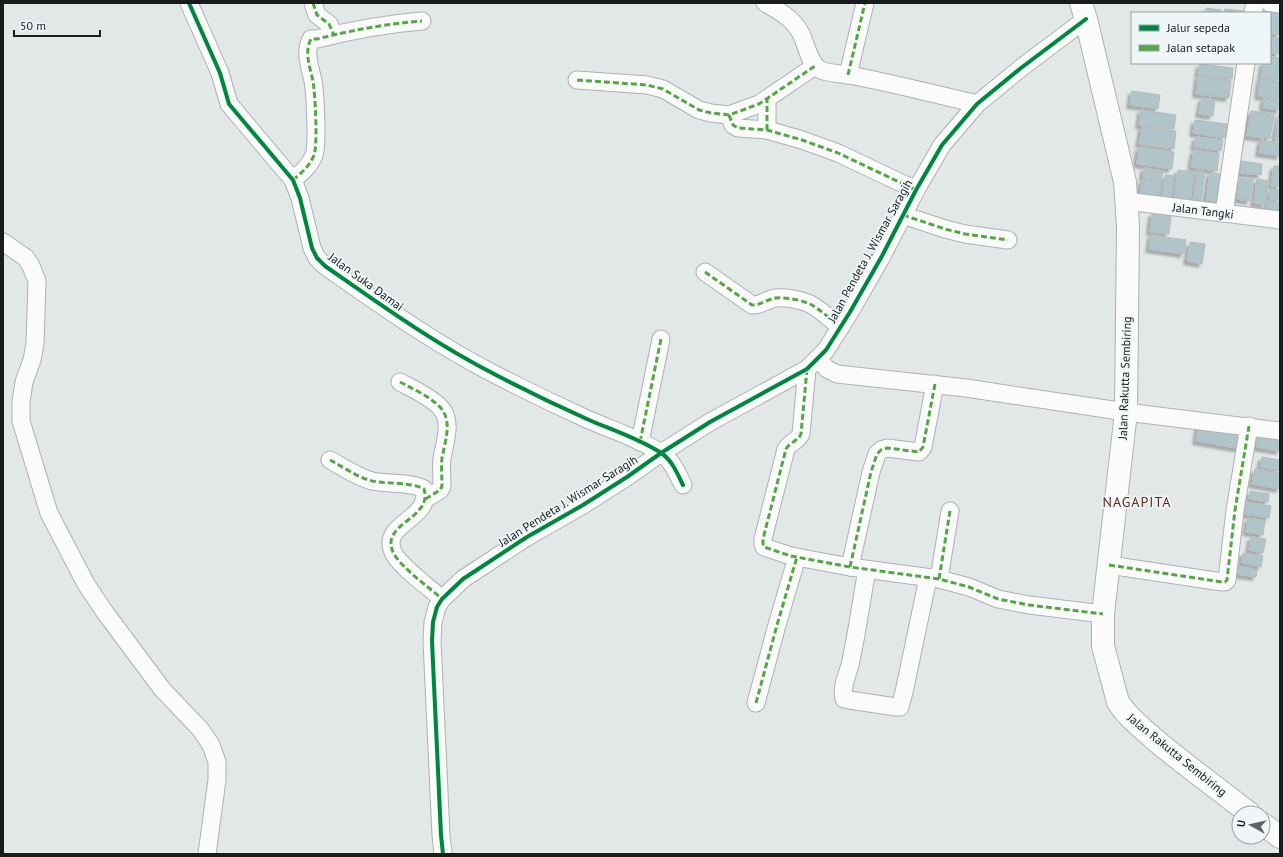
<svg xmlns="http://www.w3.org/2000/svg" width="1283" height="857" font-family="'PT Sans',sans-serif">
  <defs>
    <filter id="shadow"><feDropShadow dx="-3.5" dy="3.5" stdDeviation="1" flood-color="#0004"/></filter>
  </defs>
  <rect width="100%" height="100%" fill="#e2e7e8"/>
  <g fill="#afc5c9" stroke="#b7babb" filter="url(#shadow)">
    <polygon points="1206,8 1221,10 1221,13 1205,13"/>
    <polygon points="1225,9 1245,11 1244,13 1224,13"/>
    <polygon points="1262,11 1280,13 1280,35 1270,34 1270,13 1261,13"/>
    <polygon points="1270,38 1280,39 1279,54 1270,53"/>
    <polygon points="1270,57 1280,58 1280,80 1261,78 1263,63 1270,63"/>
    <polygon points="1200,64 1233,68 1232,79 1198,74"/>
    <polygon points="1198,76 1231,81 1229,98 1196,94"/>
    <polygon points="1260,79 1280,82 1280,99 1258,96"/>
    <polygon points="1132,91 1160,95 1158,109 1130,105"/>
    <polygon points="1202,98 1215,100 1213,116 1199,114"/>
    <polygon points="1264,99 1280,101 1280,110 1263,108"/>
    <polygon points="1141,110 1176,115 1174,129 1139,125"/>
    <polygon points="1251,111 1274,114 1270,139 1247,136"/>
    <polygon points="1279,113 1280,113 1280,141 1275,140"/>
    <polygon points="1195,120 1227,124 1225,138 1193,133"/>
    <polygon points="1142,127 1176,131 1174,149 1139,144"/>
    <polygon points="1196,137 1223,140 1221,151 1194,147"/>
    <polygon points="1261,140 1280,143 1280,156 1259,153"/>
    <polygon points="1139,147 1174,152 1172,169 1137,164"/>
    <polygon points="1194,150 1219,154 1217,171 1191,167"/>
    <polygon points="1241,161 1262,164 1261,175 1240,173"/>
    <polygon points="1274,166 1280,166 1280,187 1271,186"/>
    <polygon points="1144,168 1163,171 1161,181 1143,178"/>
    <polygon points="1178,170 1194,172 1190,200 1174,198"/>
    <polygon points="1197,170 1205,172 1201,201 1193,200"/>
    <polygon points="1210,173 1227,175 1223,202 1206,200"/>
    <polygon points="1165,175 1174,176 1171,198 1162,197"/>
    <polygon points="1240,178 1253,180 1250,201 1237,199"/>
    <polygon points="1257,179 1269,181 1265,205 1254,203"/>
    <polygon points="1142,180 1161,183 1159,196 1140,194"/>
    <polygon points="1270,189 1280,190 1280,200 1269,199"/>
    <polygon points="1268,201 1280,202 1280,212 1267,210"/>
    <polygon points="1152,213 1171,216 1169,234 1150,232"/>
    <polygon points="1151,235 1186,240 1184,254 1149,249"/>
    <polygon points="1190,242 1205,244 1202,264 1187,261"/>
    <polygon points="1199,423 1245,430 1242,449 1196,441"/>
    <polygon points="1258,432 1280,436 1280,451 1256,447"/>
    <polygon points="1262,457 1280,460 1280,471 1260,467"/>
    <polygon points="1255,469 1280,473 1280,489 1252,484"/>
    <polygon points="1250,491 1269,494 1268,502 1249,499"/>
    <polygon points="1246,502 1271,506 1269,518 1244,514"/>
    <polygon points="1248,518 1265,521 1263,535 1246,532"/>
    <polygon points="1251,537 1266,539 1263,553 1249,550"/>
    <polygon points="1243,553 1263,556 1261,567 1242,563"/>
    <polygon points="1237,566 1257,570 1256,577 1236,574"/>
  </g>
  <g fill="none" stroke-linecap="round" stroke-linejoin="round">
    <g stroke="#adb1b2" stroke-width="19">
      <g id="minor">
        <path d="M 189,3 L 220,73 L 229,104 L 293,180 L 300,198 L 312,248 L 317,258 L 325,266 C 381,305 435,344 496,375 C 527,391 558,406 589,420 C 612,430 640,439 661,453 C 672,460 677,473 683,485"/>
        <polyline points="313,3 317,15 329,24 334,35"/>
        <path d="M 765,3 C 778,10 794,19 801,34 C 807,45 808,61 819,69 C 827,74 839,73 849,75 C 892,83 934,94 977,104"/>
        <polyline points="1270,3 1280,4"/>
        <polyline points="1253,13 1255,3"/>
        <polyline points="848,75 865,3"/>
        <polyline points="577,80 647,85 663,89 699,110 711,113 729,115 759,104 815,66"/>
        <polyline points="729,115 733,125 738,128 767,130 802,140 838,153 916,190"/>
        <polyline points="767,130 767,99"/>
        <path d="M 293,180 C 301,173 310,166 314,155 C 318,145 315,92 313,81 C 310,67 304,52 311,39 L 317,39 C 352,30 386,24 422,21"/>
        <polyline points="1126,201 1280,220"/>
        <polyline points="1224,213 1246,63"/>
        <polyline points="903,215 945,229 965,234 1008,240"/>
        <polyline points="3,242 26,258 31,266 37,281 35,344 32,360 24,382 21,402 21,421 49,513 86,584 104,611 162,689 201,730 211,745 217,762 217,780 207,854"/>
        <path d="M 705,272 L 752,305 C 760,306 767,299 776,298 C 786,297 801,300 810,304 C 820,309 831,320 841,327"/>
        <polyline points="818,359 827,369 837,374 966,388 1126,412 1280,431"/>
        <path d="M 807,369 L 801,434 C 798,441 790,442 786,449 L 763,539 L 763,544 L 764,547 L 791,556 L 850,567 L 939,579 L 969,587 L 998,599 L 1029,605 L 1103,614"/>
        <path d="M 400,382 C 413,389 429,396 440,407 C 453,421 445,441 442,458 C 441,467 442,477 442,486 L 440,490 L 424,500"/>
        <polyline points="640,442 661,339"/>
        <path d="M 330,460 C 343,467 357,477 372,481 C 387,484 412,482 424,489 C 433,519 380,523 393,552 C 399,566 430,588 442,599"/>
        <polyline points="1109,565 1222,582 1225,582 1227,580 1235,510 1249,426"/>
        <polyline points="850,567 871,472 877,454 881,450 887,448 919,452 923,447 935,384"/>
        <path d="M 867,570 C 861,602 857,634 850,665 C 847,676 841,687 844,699 L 849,700 L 896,707 L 900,707 L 904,692 L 928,578"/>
        <polyline points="939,579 950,511"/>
        <polyline points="756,703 777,625 797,557"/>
        <polyline points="443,854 441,835 432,641 433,622 437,607 442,599 463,579 527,537 583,505 627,477 661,453 710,422 807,369 826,350 850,312 882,256 916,190 942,145 977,104 1021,68 1086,19"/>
      </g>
    </g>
    <g stroke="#adb1b2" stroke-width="24">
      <g id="major">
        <path d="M 1081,3 L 1086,19 L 1125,182 L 1128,226 L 1126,412 L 1103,614 L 1103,646 L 1118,702 C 1127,717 1141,727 1154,739 C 1185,765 1217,788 1249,813"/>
        <polyline points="1263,824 1280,837"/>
      </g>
    </g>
    <use href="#minor" stroke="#fbfbfc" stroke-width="17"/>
    <use href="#major" stroke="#fbfbfc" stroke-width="22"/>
    <g stroke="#52a943" stroke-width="3" stroke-dasharray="6 3" stroke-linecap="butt">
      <polyline points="313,3 317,15 329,24 334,35"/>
      <polyline points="848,75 865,3"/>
      <polyline points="577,80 647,85 663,89 699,110 711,113 729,115 759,104 815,66"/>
      <polyline points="729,115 733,125 738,128 767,130 802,140 838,153 916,190"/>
      <polyline points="767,130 767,99"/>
      <path d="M 293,180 C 301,173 310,166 314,155 C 318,145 315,92 313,81 C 310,67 304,52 311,39 L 317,39 C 352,30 386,24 422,21"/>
      <polyline points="903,215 945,229 965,234 1008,240"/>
      <path d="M 705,272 L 752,305 C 760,306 767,299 776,298 C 786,297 801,300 810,304 C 820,309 831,320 841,327"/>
      <path d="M 807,369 L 801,434 C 798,441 790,442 786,449 L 763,539 L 763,544 L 764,547 L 791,556 L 850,567 L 939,579 L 969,587 L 998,599 L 1029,605 L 1103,614"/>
      <path d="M 400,382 C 413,389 429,396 440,407 C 453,421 445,441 442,458 C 441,467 442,477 442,486 L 440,490 L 424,500"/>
      <polyline points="640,442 661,339"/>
      <path d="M 330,460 C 343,467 357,477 372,481 C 387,484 412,482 424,489 C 433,519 380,523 393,552 C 399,566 430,588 442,599"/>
      <polyline points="1109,565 1222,582 1225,582 1227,580 1235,510 1249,426"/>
      <polyline points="850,567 871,472 877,454 881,450 887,448 919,452 923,447 935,384"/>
      <polyline points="939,579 950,511"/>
      <polyline points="756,703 777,625 797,557"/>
    </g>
    <g stroke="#eef6f7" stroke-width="6">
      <g id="cycleway">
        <path d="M 189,3 L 220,73 L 229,104 L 293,180 L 300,198 L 312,248 L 317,258 L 325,266 C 381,305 435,344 496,375 C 527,391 558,406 589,420 C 612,430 640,439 661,453 C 672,460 677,473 683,485"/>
        <polyline points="443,854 441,835 432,641 433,622 437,607 442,599 463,579 527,537 583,505 627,477 661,453 710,422 807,369 826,350 850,312 882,256 916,190 942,145 977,104 1021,68 1086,19"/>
      </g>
    </g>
    <use href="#cycleway" stroke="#00873e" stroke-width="4"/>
  </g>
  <g text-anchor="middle" stroke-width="3.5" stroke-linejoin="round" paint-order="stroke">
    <g font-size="12" fill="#191c1c" stroke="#eef6f7">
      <text transform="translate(1203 211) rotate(7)" y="4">Jalan Tangki</text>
      <text transform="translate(870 251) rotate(-61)" y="4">Jalan Pendeta J. Wismar Saragih</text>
      <text transform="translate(366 282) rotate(36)" y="4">Jalan Suka Damai</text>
      <text transform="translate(1125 378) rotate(-88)" y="4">Jalan Rakutta Sembiring</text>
      <text transform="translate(568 501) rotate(-32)" y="4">Jalan Pendeta J. Wismar Saragih</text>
      <text transform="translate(1177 755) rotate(39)" y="4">Jalan Rakutta Sembiring</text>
    </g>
    <g font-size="14" letter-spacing="1" fill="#69251a" stroke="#eef6f7">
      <text x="1137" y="507">NAGAPITA</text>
    </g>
  </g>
  <rect width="1283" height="857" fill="none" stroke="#191c1c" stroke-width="8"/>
  <rect x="1131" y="12" width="140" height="52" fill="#eef6f7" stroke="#999f9f"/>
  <rect x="1139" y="25" width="20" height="6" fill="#00873e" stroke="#999f9f"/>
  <text x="1167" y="32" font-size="12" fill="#191c1c">Jalur sepeda</text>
  <rect x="1139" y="45" width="20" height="6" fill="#52a943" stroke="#999f9f"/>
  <text x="1167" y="52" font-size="12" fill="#191c1c">Jalan setapak</text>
  <g transform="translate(1251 825) rotate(278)"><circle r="19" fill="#eef6f7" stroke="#999f9f"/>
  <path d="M0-3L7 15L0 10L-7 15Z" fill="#5f6363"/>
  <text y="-6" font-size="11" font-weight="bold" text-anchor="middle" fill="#191c1c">U</text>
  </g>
  <path d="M14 30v6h86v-6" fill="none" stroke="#191c1c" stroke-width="2"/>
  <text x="20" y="30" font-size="12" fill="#191c1c" stroke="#eef6f7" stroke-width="3" paint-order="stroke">50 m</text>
</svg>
